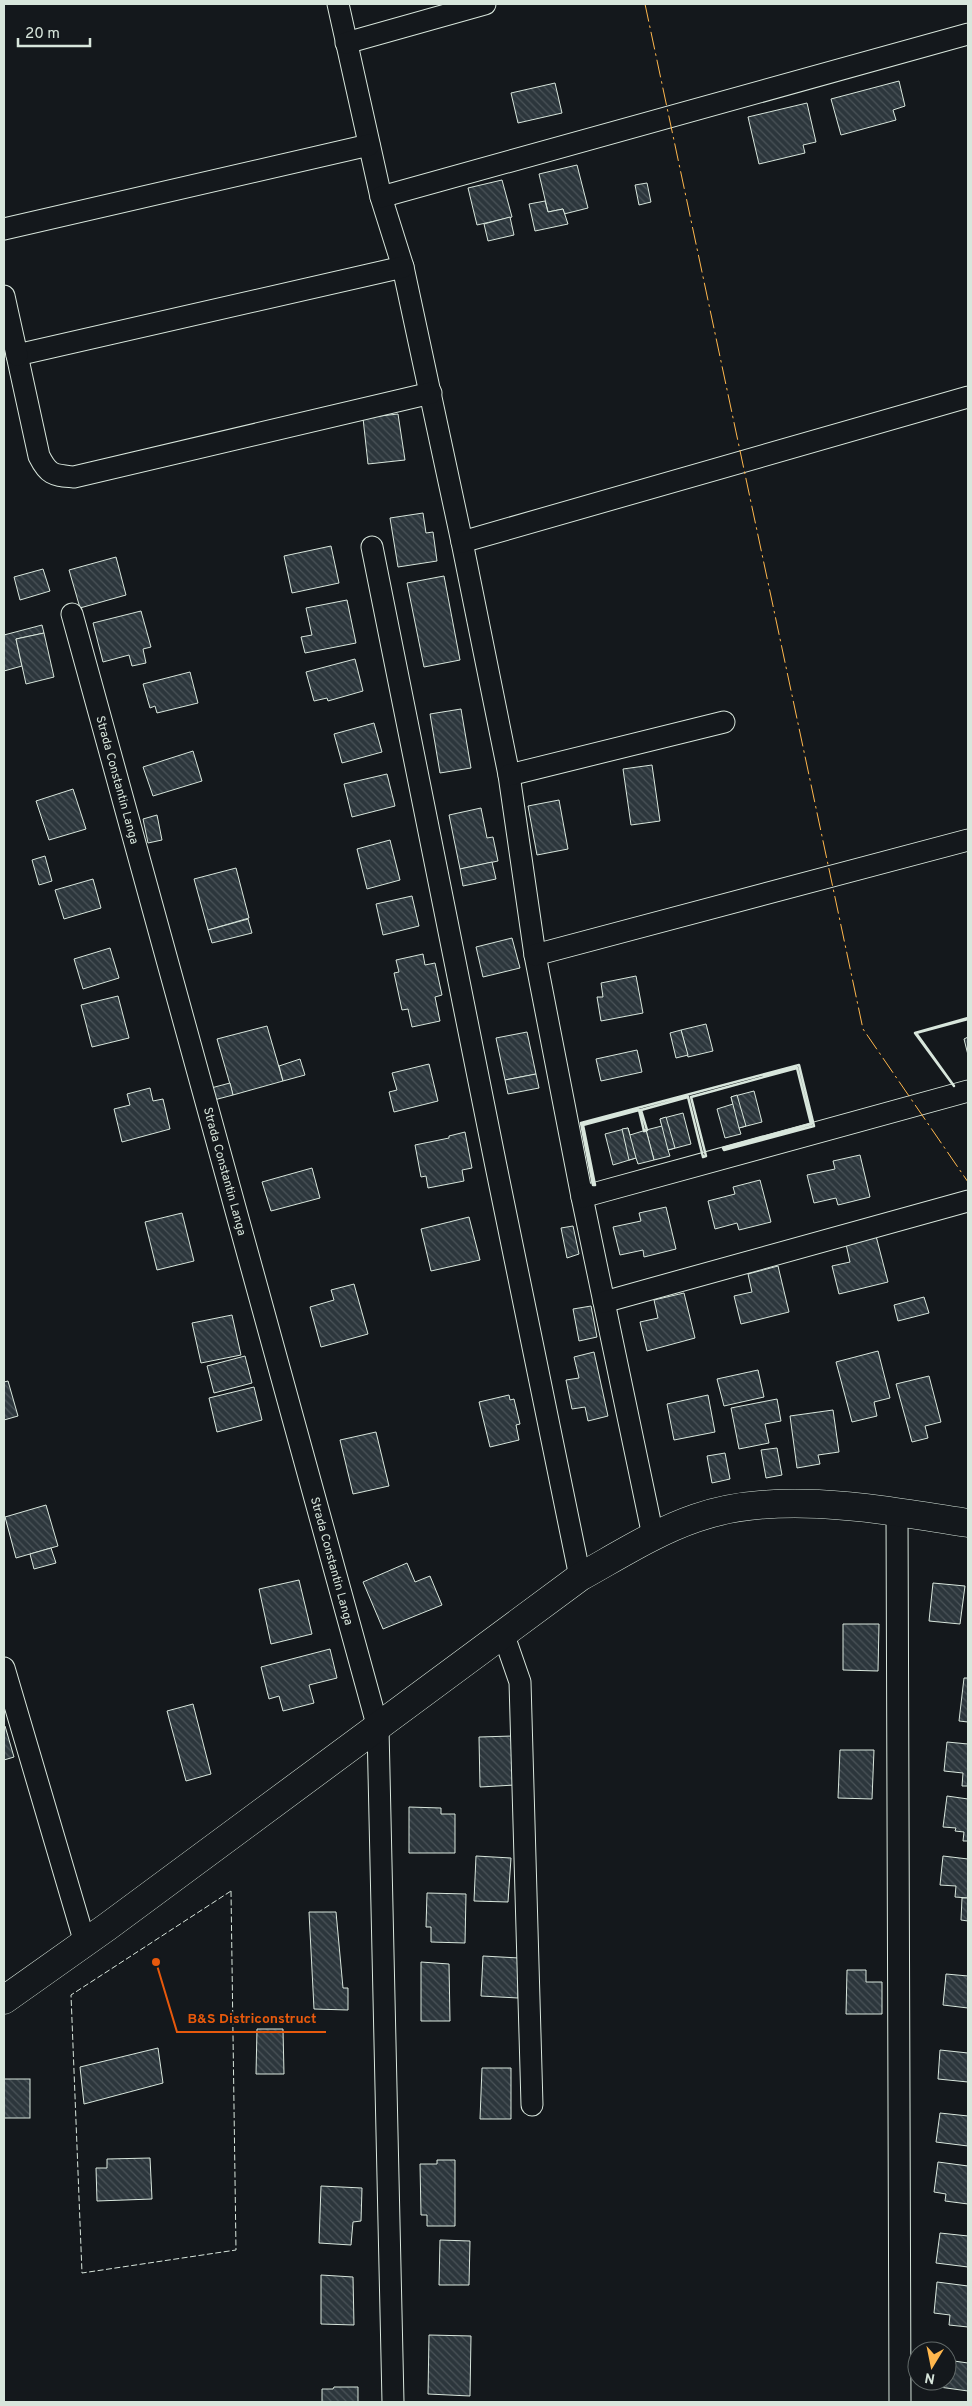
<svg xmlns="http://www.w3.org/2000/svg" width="972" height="2406" font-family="Overpass,sans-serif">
  <defs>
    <pattern id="building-back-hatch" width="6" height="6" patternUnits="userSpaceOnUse" patternTransform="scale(1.25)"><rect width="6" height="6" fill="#2c363c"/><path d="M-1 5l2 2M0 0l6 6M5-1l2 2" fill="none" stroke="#4a5358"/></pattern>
  </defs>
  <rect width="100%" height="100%" fill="#14181c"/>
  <g fill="url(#building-back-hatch)" stroke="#d8e6dc">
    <polygon points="899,81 905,106 893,110 896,120 841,135 831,99"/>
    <polygon points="555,83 562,113 518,123 511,93"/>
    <polygon points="807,103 816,142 803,145 805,153 759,164 748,117"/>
    <polygon points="577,165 588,208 564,214 563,209 548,212 539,174"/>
    <polygon points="502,180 512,217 477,225 468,188"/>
    <polygon points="647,183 651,202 639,205 635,185"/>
    <polygon points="545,201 548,212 563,209 568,224 535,231 529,204"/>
    <polygon points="510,217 514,235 488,241 484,224"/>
    <polygon points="398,414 405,460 368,464 363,418"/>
    <polygon points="423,513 426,533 433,532 437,561 398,567 390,518"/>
    <polygon points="331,546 339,583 292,593 284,556"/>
    <polygon points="116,557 126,595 80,608 69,570"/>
    <polygon points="43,569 50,591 20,600 14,577"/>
    <polygon points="444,576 460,660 424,667 407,583"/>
    <polygon points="347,600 356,643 305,653 301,637 312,635 306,608"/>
    <polygon points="141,611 151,647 143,649 146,663 132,666 129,655 103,662 93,623"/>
    <polygon points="42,625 44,633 16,639 22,666 4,671 4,635"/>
    <polygon points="44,633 54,677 26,684 16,639"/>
    <polygon points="355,659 363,691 328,701 327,698 314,701 306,672"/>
    <polygon points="190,672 198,703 157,713 155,706 150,708 143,684"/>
    <polygon points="461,709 471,768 440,773 430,714"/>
    <polygon points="374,723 382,752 342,763 334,734"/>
    <polygon points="193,751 202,781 153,796 143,767"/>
    <polygon points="652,765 660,821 631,825 623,769"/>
    <polygon points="387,774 395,806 352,817 344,784"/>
    <polygon points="73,789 86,829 49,840 36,801"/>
    <polygon points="559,800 568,849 537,855 528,806"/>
    <polygon points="481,808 487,838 493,837 498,861 460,869 449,815"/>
    <polygon points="157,815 162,840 148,843 143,819"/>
    <polygon points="390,840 400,880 367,889 357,849"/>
    <polygon points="45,856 52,881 39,885 32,860"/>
    <polygon points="492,862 496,879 463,886 460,869"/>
    <polygon points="236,868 249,918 208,930 194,879"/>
    <polygon points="93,879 101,908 64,919 55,890"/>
    <polygon points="412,896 419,926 383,935 376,904"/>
    <polygon points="248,919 252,933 212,943 208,930"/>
    <polygon points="512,938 520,968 483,977 476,947"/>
    <polygon points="110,948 119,978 83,989 74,959"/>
    <polygon points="423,954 425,965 435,963 442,995 435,997 440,1021 412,1027 408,1009 402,1010 394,973 399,972 396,960"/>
    <polygon points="636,976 643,1013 601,1021 597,997 603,997 601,983"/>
    <polygon points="118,996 129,1038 92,1047 81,1005"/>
    <polygon points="706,1024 713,1051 688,1057 681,1030"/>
    <polygon points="267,1026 283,1081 233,1095 217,1039"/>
    <polygon points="681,1030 688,1055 676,1058 670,1033"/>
    <polygon points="527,1032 536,1074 505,1080 496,1038"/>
    <polygon points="968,1037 968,1055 964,1039"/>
    <polygon points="637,1050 642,1072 601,1081 596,1059"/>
    <polygon points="300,1059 305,1075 283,1081 279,1066"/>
    <polygon points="429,1064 438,1101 394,1112 389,1092 397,1090 392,1073"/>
    <polygon points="536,1074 539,1088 508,1094 505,1080"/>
    <polygon points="230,1083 233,1095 214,1100 211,1088"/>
    <polygon points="150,1088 153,1101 163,1099 170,1129 122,1142 114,1109 130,1105 127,1094"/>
    <polygon points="754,1091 762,1122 739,1128 741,1134 725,1138 717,1109 733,1104 731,1097"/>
    <polygon points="737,1095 746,1126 739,1128 731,1097"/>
    <polygon points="683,1113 691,1144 668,1150 670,1156 654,1160 646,1130 662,1126 660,1119"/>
    <polygon points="666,1117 675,1148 668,1150 660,1119"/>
    <polygon points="628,1128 630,1135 646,1130 654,1160 638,1164 636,1158 613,1165 605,1134"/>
    <polygon points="628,1128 636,1158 629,1160 622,1129"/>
    <polygon points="465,1132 472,1168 462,1170 464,1181 428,1188 426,1176 421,1177 415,1145 449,1138 449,1136"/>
    <polygon points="860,1155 870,1197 838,1205 836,1198 814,1203 807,1175 835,1169 833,1161"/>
    <polygon points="312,1168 320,1198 271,1211 262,1182"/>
    <polygon points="760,1180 771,1222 739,1230 737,1223 715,1229 708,1201 735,1194 733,1187"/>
    <polygon points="666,1207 676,1249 644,1257 643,1250 620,1255 613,1227 641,1221 639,1213"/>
    <polygon points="182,1213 194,1261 157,1270 145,1222"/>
    <polygon points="469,1217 480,1260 431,1271 421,1229"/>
    <polygon points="573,1226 579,1254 567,1258 561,1228"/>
    <polygon points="876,1236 888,1282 839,1294 832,1266 850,1262 846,1244"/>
    <polygon points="778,1266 789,1312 741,1324 734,1296 752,1292 748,1274"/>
    <polygon points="354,1284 368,1334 321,1347 310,1307 334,1300 331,1290"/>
    <polygon points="684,1293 695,1338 647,1351 640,1322 658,1318 654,1300"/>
    <polygon points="924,1297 929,1313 898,1321 894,1305"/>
    <polygon points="591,1306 597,1337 579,1341 573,1309"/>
    <polygon points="232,1315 241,1355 201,1363 192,1323"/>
    <polygon points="878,1351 890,1398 874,1402 877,1416 852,1422 836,1362"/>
    <polygon points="594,1352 608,1416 588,1421 585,1407 572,1409 566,1380 579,1378 574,1357"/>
    <polygon points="245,1356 252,1383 214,1393 207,1366"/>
    <polygon points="758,1370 764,1397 724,1406 717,1379"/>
    <polygon points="929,1376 941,1422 925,1426 928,1438 912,1442 896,1384"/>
    <polygon points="8,1381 18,1416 4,1420 4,1382"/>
    <polygon points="254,1387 262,1420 217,1432 209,1398"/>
    <polygon points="509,1395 510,1400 514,1399 520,1424 516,1425 519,1440 490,1447 479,1402"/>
    <polygon points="708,1395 715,1432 674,1440 667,1404"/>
    <polygon points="777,1399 781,1421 765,1424 769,1443 739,1449 731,1408"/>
    <polygon points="833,1410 839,1452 818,1455 820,1464 797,1468 790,1416"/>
    <polygon points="376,1432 389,1486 353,1494 340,1440"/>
    <polygon points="777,1448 782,1475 766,1478 761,1450"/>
    <polygon points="725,1453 730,1479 712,1483 707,1456"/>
    <polygon points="46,1505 58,1546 16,1558 5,1517"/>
    <polygon points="51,1548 56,1563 34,1569 30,1554"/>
    <polygon points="407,1563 415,1582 430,1576 442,1605 383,1629 363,1582"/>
    <polygon points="299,1580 312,1634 271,1644 259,1589"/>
    <polygon points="933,1583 965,1586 960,1624 929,1621"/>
    <polygon points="843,1624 879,1624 878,1671 843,1670"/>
    <polygon points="330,1649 337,1678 309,1685 314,1703 283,1711 279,1696 269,1699 261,1667"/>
    <polygon points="964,1678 968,1678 968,1722 959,1721"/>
    <polygon points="193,1704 211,1774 186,1781 167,1711"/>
    <polygon points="5,1726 14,1757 4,1760 4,1727"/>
    <polygon points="513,1736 515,1785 480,1787 479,1737"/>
    <polygon points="947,1742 968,1744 968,1786 962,1786 963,1773 944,1771"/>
    <polygon points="840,1750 874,1750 872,1799 838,1798"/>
    <polygon points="947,1796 968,1799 968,1841 963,1841 964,1832 955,1831 956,1828 943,1827"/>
    <polygon points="409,1807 441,1808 441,1814 455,1814 455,1853 409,1853"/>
    <polygon points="476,1856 511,1858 508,1902 474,1901"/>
    <polygon points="943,1856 968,1859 968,1898 955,1897 956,1886 940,1885"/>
    <polygon points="427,1893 466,1894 465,1943 431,1942 431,1927 426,1927"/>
    <polygon points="962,1898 968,1898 968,1921 961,1920"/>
    <polygon points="309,1912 336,1912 343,1988 348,1988 348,2010 314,2009"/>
    <polygon points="483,1956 519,1958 518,1998 481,1996"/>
    <polygon points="421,1962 449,1964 450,2021 421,2021"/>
    <polygon points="847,1970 866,1970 866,1982 882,1982 882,2014 846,2014"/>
    <polygon points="946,1974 968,1976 968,2008 943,2005"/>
    <polygon points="257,2029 283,2029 284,2074 256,2074"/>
    <polygon points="158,2048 163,2083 84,2104 80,2067"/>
    <polygon points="940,2050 968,2053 968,2082 938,2079"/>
    <polygon points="482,2068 511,2068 511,2119 480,2119"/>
    <rect x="4" y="2079" width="26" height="39"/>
    <polygon points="940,2113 968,2116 968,2146 936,2142"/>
    <polygon points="150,2158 152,2199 97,2201 96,2168 107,2168 107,2159"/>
    <polygon points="437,2160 455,2160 455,2226 427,2226 427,2215 421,2215 420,2164 437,2164"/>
    <polygon points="938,2162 968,2166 968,2204 945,2201 946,2194 934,2192"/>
    <polygon points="321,2186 362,2188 361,2221 353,2222 351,2245 319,2243"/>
    <polygon points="940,2233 968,2236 968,2267 936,2263"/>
    <polygon points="440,2240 470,2241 469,2285 439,2285"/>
    <polygon points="321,2275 353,2277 354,2325 321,2324"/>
    <polygon points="937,2282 968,2286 968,2327 949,2325 950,2315 934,2313"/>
    <polygon points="429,2335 471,2336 470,2396 428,2394"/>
    <polygon points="947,2360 968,2363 968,2391 932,2386 932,2381 947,2381"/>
    <polygon points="334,2387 358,2387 358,2402 322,2402 322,2389 333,2389"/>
  </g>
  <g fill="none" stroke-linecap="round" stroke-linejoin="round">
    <g stroke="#d8e6dc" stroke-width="23">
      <g id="minor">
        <polyline points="338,4 381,197 403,267 462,542 509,775 535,955 582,1197 653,1536"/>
        <polyline points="346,43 485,4"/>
        <polyline points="381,197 968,34"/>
        <polyline points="4,229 369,145"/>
        <path d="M 403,267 L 17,355 L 39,456 C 49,476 54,475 74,477 L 431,393"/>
        <polyline points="4,296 17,355"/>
        <polyline points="462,542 968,397"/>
        <path d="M 372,547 C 442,891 508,1234 580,1577"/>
        <path id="s1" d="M 72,614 L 378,1728 L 393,2402"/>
        <polyline points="509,775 724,722"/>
        <polyline points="535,955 968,840"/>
        <polyline points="582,1197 968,1091"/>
        <polyline points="604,1302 968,1201"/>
        <polyline points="897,1512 900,2402"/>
        <polyline points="503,1633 520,1682 532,2105"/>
        <polyline points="4,1668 85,1943"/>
      </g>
    </g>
    <g stroke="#d8e6dc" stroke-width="29">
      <path id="secondary" d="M 4,2000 L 107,1927 L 580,1577 C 618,1556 655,1532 696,1518 C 778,1489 884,1510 968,1523"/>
    </g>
    <use href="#minor" stroke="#14181c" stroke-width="21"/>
    <use href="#secondary" stroke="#14181c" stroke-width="28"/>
    <polygon stroke="#d8e6dc" stroke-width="1" stroke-dasharray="6 2.5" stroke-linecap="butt" points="231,1891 236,2250 82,2273 71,1995"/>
    <g stroke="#d8e6dc" stroke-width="2.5">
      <polyline points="968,1018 915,1033 954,1086 916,1033 968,1019"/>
      <polygon points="799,1065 814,1126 724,1150 723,1148 811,1124 797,1068 691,1097 706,1156 703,1157 688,1097 641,1110 647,1130 644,1131 639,1110 583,1125 595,1185 593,1185 581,1123"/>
    </g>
    <polyline stroke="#ffb74d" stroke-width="1" stroke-dasharray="18 4 2.5 4" stroke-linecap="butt" points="645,4 863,1029 968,1182"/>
  </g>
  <g text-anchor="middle" stroke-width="4" stroke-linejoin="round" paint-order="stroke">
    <g font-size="12" fill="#d8e6dc" stroke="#14181c">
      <text dy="4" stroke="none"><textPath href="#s1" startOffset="172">Strada Constantin Langa</textPath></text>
      <text dy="4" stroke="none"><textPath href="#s1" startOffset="578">Strada Constantin Langa</textPath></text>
      <text dy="4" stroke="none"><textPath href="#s1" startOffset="982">Strada Constantin Langa</textPath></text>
    </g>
  </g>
  <path fill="none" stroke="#e8590c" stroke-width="2" d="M156 1962L177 2032H326"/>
  <circle fill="#e8590c" stroke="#14181c" stroke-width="2" cx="156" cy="1962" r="5"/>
  <g font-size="14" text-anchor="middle" font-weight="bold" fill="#e8590c" stroke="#14181c" stroke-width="4" stroke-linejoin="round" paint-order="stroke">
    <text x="252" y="2023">B&amp;S Districonstruct</text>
  </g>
  <rect width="972" height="2406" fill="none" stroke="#d8e6dc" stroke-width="10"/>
  <g transform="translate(932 2366) rotate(190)"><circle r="24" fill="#14181c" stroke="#626a69"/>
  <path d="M0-4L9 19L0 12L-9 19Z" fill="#ffb74d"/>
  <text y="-8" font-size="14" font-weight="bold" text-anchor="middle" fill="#d8e6dc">N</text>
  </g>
  <path d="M18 38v8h72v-8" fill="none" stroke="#d8e6dc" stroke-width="2.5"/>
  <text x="25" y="38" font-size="15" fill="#d8e6dc" stroke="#14181c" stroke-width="4" paint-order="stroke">20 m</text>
</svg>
